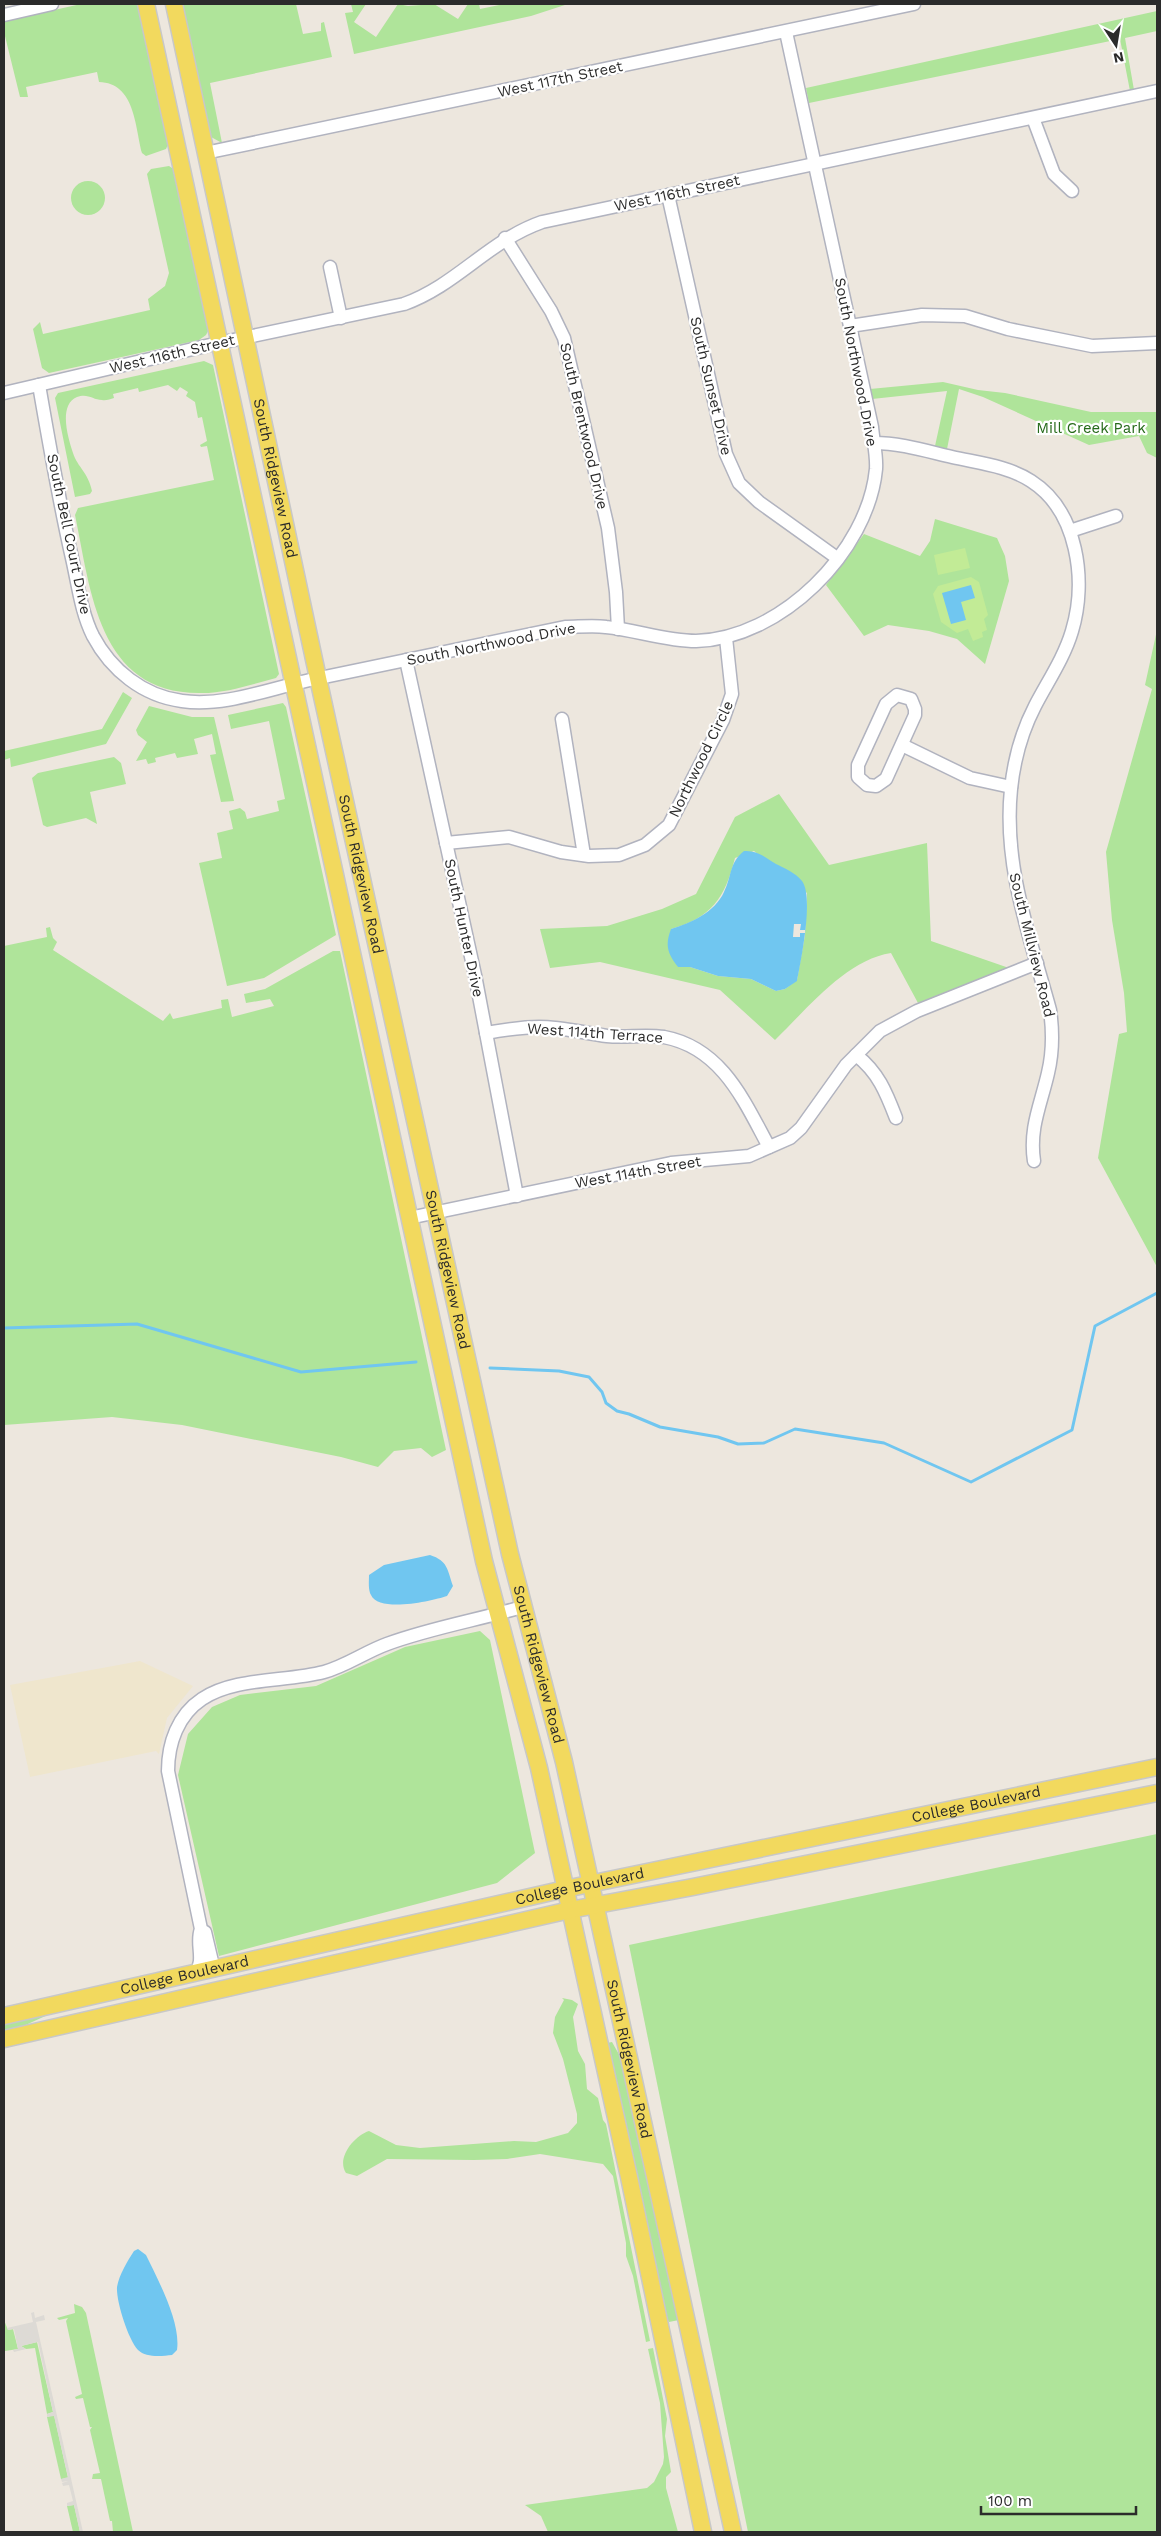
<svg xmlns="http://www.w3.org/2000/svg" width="1161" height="2536" font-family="'Work Sans',sans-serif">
  <rect width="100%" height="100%" fill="#ede7de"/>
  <polygon fill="#efe6cd" points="140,1661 193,1686 167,1718 159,1754 156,1751 30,1777 10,1685"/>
  <g fill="#afe49a" fill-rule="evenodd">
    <path d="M 81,4 L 141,4 L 170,140 L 166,149 L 146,156 L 142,153 C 135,126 135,83 99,82 L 97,72 L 26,87 L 28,97 L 20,97 L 4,32 L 5,21 Z"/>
    <polygon points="181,4 296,4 303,34 321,31 321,23 324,22 332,57 210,83 222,143 211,137"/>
    <polygon points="351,4 366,4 354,22 376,37 398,4 408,6 434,4 458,19 468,4 479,4 480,9 504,4 568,4 531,16 354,54 345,13 353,12"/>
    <polygon points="1157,11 1157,31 1125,38 1134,90 1130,91 1120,39 809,103 806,88"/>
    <polygon points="169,166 178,172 210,327 206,335 199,340 49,373 42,368 33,329 40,322 43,334 150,310 148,299 165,286 169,273 147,174 151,169"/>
    <circle cx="88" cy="198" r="17"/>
    <path d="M 204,361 L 213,365 L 279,674 L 276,678 C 252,684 227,693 202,693 C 98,695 91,591 75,515 L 78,508 L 214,480 L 207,446 L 201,447 L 200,445 L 207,441 L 202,417 L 198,418 L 195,402 L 186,396 L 188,392 L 180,387 L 177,391 L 168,385 L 139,392 L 138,388 L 113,394 L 114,398 C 110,399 106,401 102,400 C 93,400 88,393 77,397 C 58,405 68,438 73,453 C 78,468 88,472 92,491 L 90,494 L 75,497 L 55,398 L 58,393 Z"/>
    <polygon points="943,382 978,390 1005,393 1091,412 1157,412 1157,458 1147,453 1139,436 1089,445 983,397 959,389 947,449 935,446 947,391 872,399 870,389"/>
    <polygon points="935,519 997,538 1005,556 1009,581 985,664 957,639 929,631 888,625 864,636 826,585 864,534 920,556 930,541"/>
    <polygon points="1157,630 1157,1267 1098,1158 1119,1034 1127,1032 1124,993 1112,920 1106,852 1152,689 1145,685"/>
    <polygon points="123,692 132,698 106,744 11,767 10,758 4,760 4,751 102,729"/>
    <polygon points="283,703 286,707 336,935 264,978 227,986 199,863 222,858 217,833 233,829 229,811 240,808 245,812 247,819 279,811 277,801 285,799 269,721 231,729 228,715"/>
    <polygon points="149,706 192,717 214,717 234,801 221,802 210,755 216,754 212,734 194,739 198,754 177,758 175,753 155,758 156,762 148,764 146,759 136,761 147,742 138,735 136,730"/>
    <polygon points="114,757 121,763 126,784 90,792 97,824 86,818 47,827 43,825 32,778 38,773"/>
    <path d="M 779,794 L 829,865 L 927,843 L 931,941 L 1009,968 L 918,1003 L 891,953 C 846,960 807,1009 775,1040 L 720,990 L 600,962 L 550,968 L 540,929 L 607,926 L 662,909 L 696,894 L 735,817 ZM 754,851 L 807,893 L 805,935 L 797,980 L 785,989 L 776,991 L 751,979 L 718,976 L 690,967 L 678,967 L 671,929 C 711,918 725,898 735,858 Z"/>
    <polygon points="50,927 53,938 57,942 53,950 163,1021 170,1013 173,1019 222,1008 221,1000 228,999 232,1017 274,1006 270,999 246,1003 244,994 265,989 333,951 340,951 446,1450 432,1457 421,1448 394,1451 378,1467 341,1457 182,1425 112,1417 4,1425 4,946 47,937 46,928"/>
    <polygon points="480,1631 490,1640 535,1853 497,1883 219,1956 178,1775 188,1734 212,1707 240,1695 316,1686 405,1647"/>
    <polygon points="1157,1834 1157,2532 748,2532 629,1945"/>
    <path d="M 562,1998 L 572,2000 L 578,2004 L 573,2017 L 578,2051 L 585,2064 L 587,2089 L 598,2098 L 603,2120 L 606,2124 L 650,2341 L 646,2342 L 633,2276 L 626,2256 L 626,2243 L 613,2176 L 603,2164 L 540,2154 L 507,2159 L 474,2160 L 387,2159 L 357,2176 L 346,2173 C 336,2158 354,2136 369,2131 L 396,2145 L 420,2148 L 514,2141 L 536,2142 L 568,2133 L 577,2123 L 577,2114 L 563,2059 L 553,2033 L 555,2017 L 564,2000 Z"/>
    <polygon points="52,2013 19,2028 4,2032 4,2021"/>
    <polygon points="612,2042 625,2065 679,2320 669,2322 666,2318 607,2043"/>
    <polygon points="74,2304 82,2307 86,2313 133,2532 113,2532 112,2521 110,2521 101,2479 92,2479 93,2474 100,2473 90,2430 92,2427 90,2427 83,2398 76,2399 75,2397 82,2394 66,2321 68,2318 59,2320 57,2318 75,2313"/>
    <polygon points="4,2320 8,2330 13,2329 18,2349 5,2351"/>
    <polygon points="37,2342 53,2412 47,2414 35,2348 26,2349 21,2346"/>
    <polygon points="653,2348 667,2419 665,2436 671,2472 666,2477 666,2488 678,2532 548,2532 541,2516 525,2505 647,2488 654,2482 663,2464 664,2457 660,2403 648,2349"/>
    <polygon points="54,2415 68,2478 61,2479 47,2417"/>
    <polygon points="74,2505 80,2532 73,2532 67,2506"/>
  </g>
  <g fill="#c2eb96">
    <polygon points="965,548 970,568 938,575 934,555"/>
    <polygon points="971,577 979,582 988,615 984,619 987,630 982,632 983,637 973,641 968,629 957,633 941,622 933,594 938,586"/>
  </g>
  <polygon fill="#dddad5" points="34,2312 35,2318 44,2315 45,2320 36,2322 83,2532 80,2532 74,2505 67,2506 67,2503 73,2501 69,2485 63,2486 62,2483 68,2481 62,2482 61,2479 68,2477 54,2416 47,2417 47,2414 53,2412 38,2342 21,2346 26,2349 14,2352 13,2350 18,2349 14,2329 8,2330 7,2328 33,2322 31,2313"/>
  <g fill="#70c6f0">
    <polygon points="971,585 975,598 961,602 966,620 951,624 942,593"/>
    <path d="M 744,851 C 757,850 765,857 776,864 C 784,868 796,873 802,881 C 814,897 801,960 797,981 L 785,989 L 776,991 L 751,979 L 718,976 L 690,967 L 678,967 C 667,953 665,945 671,929 C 691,923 715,912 724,892 C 732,876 729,863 744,851 Z"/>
    <path d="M 430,1555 C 448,1561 447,1569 453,1586 L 447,1596 C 432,1601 379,1613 371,1595 C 368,1590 369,1581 369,1575 L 384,1565 Z"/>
    <path d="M 138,2249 L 146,2255 C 158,2280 181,2322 177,2350 L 172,2355 C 162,2356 146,2358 138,2350 C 128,2339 116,2301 117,2287 C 119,2275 128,2260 134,2251 Z"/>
  </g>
  <polygon fill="#ede7de" points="794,924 801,924 800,930 805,930 805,933 800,933 800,937 793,937"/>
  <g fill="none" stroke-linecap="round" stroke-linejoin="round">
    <g stroke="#70c6f0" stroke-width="3">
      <polyline points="4,1328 137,1324 301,1372 416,1362"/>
      <polyline points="490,1368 559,1371 589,1377 602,1392 606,1403 617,1411 629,1414 660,1427 718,1437 738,1444 764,1443 795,1429 884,1443 971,1482 1072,1430 1095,1326 1157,1293"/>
    </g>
    <g stroke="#b1b3bf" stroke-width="15">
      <g id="minor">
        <polyline points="4,15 52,4"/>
        <polyline points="1033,118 1054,174 1072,191"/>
        <polyline points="205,153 914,4"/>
        <polyline points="668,195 726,454 739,483 759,502 837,558"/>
        <polyline points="505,238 551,311 564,338 608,528 616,592 618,629"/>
        <polyline points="330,267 341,318"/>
        <polyline points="850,326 922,315 965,316 1008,329 1092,346 1157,343"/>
        <path d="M 39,385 C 49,443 59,501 72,558 C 78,584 81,612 93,636 C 111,670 143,696 182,701 C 224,707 268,689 310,680 C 395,662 480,645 565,627 C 578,627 593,625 606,627 C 636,630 666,641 696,641 C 780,639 868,552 876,469 C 877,455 873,440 872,427 L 786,32"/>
        <path d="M 4,393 L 210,345 L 404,304 C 457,285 488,241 542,222 L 1157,91"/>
        <path d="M 874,443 C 900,443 926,451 952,457 C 978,463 1008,466 1031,481 C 1078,511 1087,581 1072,631 C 1064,658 1048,681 1035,706 C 1022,731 1014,760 1011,789 C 1003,866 1030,937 1050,1010 C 1053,1031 1053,1052 1048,1073 C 1041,1104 1029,1128 1034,1161"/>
        <polyline points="1070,531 1116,516"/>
        <polyline points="406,660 475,975 517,1196"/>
        <polygon points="897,695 911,699 915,709 915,715 886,779 876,786 867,785 858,777 858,765 886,704"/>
        <polyline points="562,719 584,855"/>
        <polyline points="902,745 970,778 1011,787"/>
        <polyline points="446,843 509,837 561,852 589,856 619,855 645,845 669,825 723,720 732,694 726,638"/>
        <path d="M 486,1033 C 503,1030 521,1027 539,1027 C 562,1027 584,1033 607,1036 C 626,1038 645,1034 664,1037 C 722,1048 744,1101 769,1147"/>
        <path d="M 856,1055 C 878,1072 886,1092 896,1118"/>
        <polyline points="409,1218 671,1163 749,1156 790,1138 801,1128 846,1065 880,1031 917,1011 1037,963"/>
        <polyline points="205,1932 214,1970"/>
        <path d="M 195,1974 C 206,1959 195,1944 201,1929 L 168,1771 C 168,1743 178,1715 202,1699 C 234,1677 286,1682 324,1672 C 346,1666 365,1652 387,1644 C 430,1628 478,1620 522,1607"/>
      </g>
    </g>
    <g stroke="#c8c8c8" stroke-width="19">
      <g id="major">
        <polyline points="146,4 484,1561 539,1768 629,2177 703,2532"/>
        <path id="s1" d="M 174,4 L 318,678 L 510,1554 L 564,1762 L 733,2532"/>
        <path id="s2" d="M 4,2016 L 565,1889 L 1157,1767"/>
        <polyline points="4,2039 570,1910 693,1887 1157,1793"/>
      </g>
    </g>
    <use href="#minor" stroke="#fff" stroke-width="12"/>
    <use href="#major" stroke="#f2d95e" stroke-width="16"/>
  </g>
  <g text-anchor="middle" stroke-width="4.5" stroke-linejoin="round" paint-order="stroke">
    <g font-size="15" fill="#2b2b2b" stroke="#fff">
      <text transform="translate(560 79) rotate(-12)" y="5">West 117th Street</text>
      <text transform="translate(677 193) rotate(-12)" y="5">West 116th Street</text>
      <text transform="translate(172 354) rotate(-13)" y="5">West 116th Street</text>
      <text transform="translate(856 362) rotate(79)" y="5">South Northwood Drive</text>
      <text transform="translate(711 386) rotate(77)" y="5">South Sunset Drive</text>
      <text transform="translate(584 426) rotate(77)" y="5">South Brentwood Drive</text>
      <text dy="5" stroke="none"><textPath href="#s1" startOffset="485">South Ridgeview Road</textPath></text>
      <text transform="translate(69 534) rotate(78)" y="5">South Bell Court Drive</text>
      <text transform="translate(491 644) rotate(-11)" y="5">South Northwood Drive</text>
      <text transform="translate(701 759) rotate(-64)" y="5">Northwood Circle</text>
      <text dy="5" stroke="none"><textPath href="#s1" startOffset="890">South Ridgeview Road</textPath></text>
      <text transform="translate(464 928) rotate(78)" y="5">South Hunter Drive</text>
      <text transform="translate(1032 945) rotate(76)" y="5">South Millview Road</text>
      <text transform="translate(595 1033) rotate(4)" y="5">West 114th Terrace</text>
      <text transform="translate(638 1172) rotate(-10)" y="5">West 114th Street</text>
      <text dy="5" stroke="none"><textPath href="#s1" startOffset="1295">South Ridgeview Road</textPath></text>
      <text dy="5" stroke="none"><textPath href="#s1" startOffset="1700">South Ridgeview Road</textPath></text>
      <text dy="5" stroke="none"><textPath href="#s2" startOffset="995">College Boulevard</textPath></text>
      <text dy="5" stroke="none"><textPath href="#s2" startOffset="590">College Boulevard</textPath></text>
      <text dy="5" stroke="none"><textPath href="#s2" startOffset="185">College Boulevard</textPath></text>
      <text dy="5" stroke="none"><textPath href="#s1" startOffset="2105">South Ridgeview Road</textPath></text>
    </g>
    <g font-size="15" fill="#266a1a" stroke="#fff">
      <text x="1091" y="433">Mill Creek Park</text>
    </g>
  </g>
  <rect width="1161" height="2536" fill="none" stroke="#2b2b2b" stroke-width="10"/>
  <g transform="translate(1116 45) rotate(168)" stroke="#ffffff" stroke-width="4" paint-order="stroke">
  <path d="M0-4L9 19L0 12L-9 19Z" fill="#2b2b2b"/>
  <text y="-8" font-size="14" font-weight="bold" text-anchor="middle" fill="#2b2b2b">N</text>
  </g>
  <path d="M981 2506v8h155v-8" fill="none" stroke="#2b2b2b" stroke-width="2.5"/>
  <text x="988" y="2506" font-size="15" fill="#2b2b2b" stroke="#ffffff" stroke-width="4" paint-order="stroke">100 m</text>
</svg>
